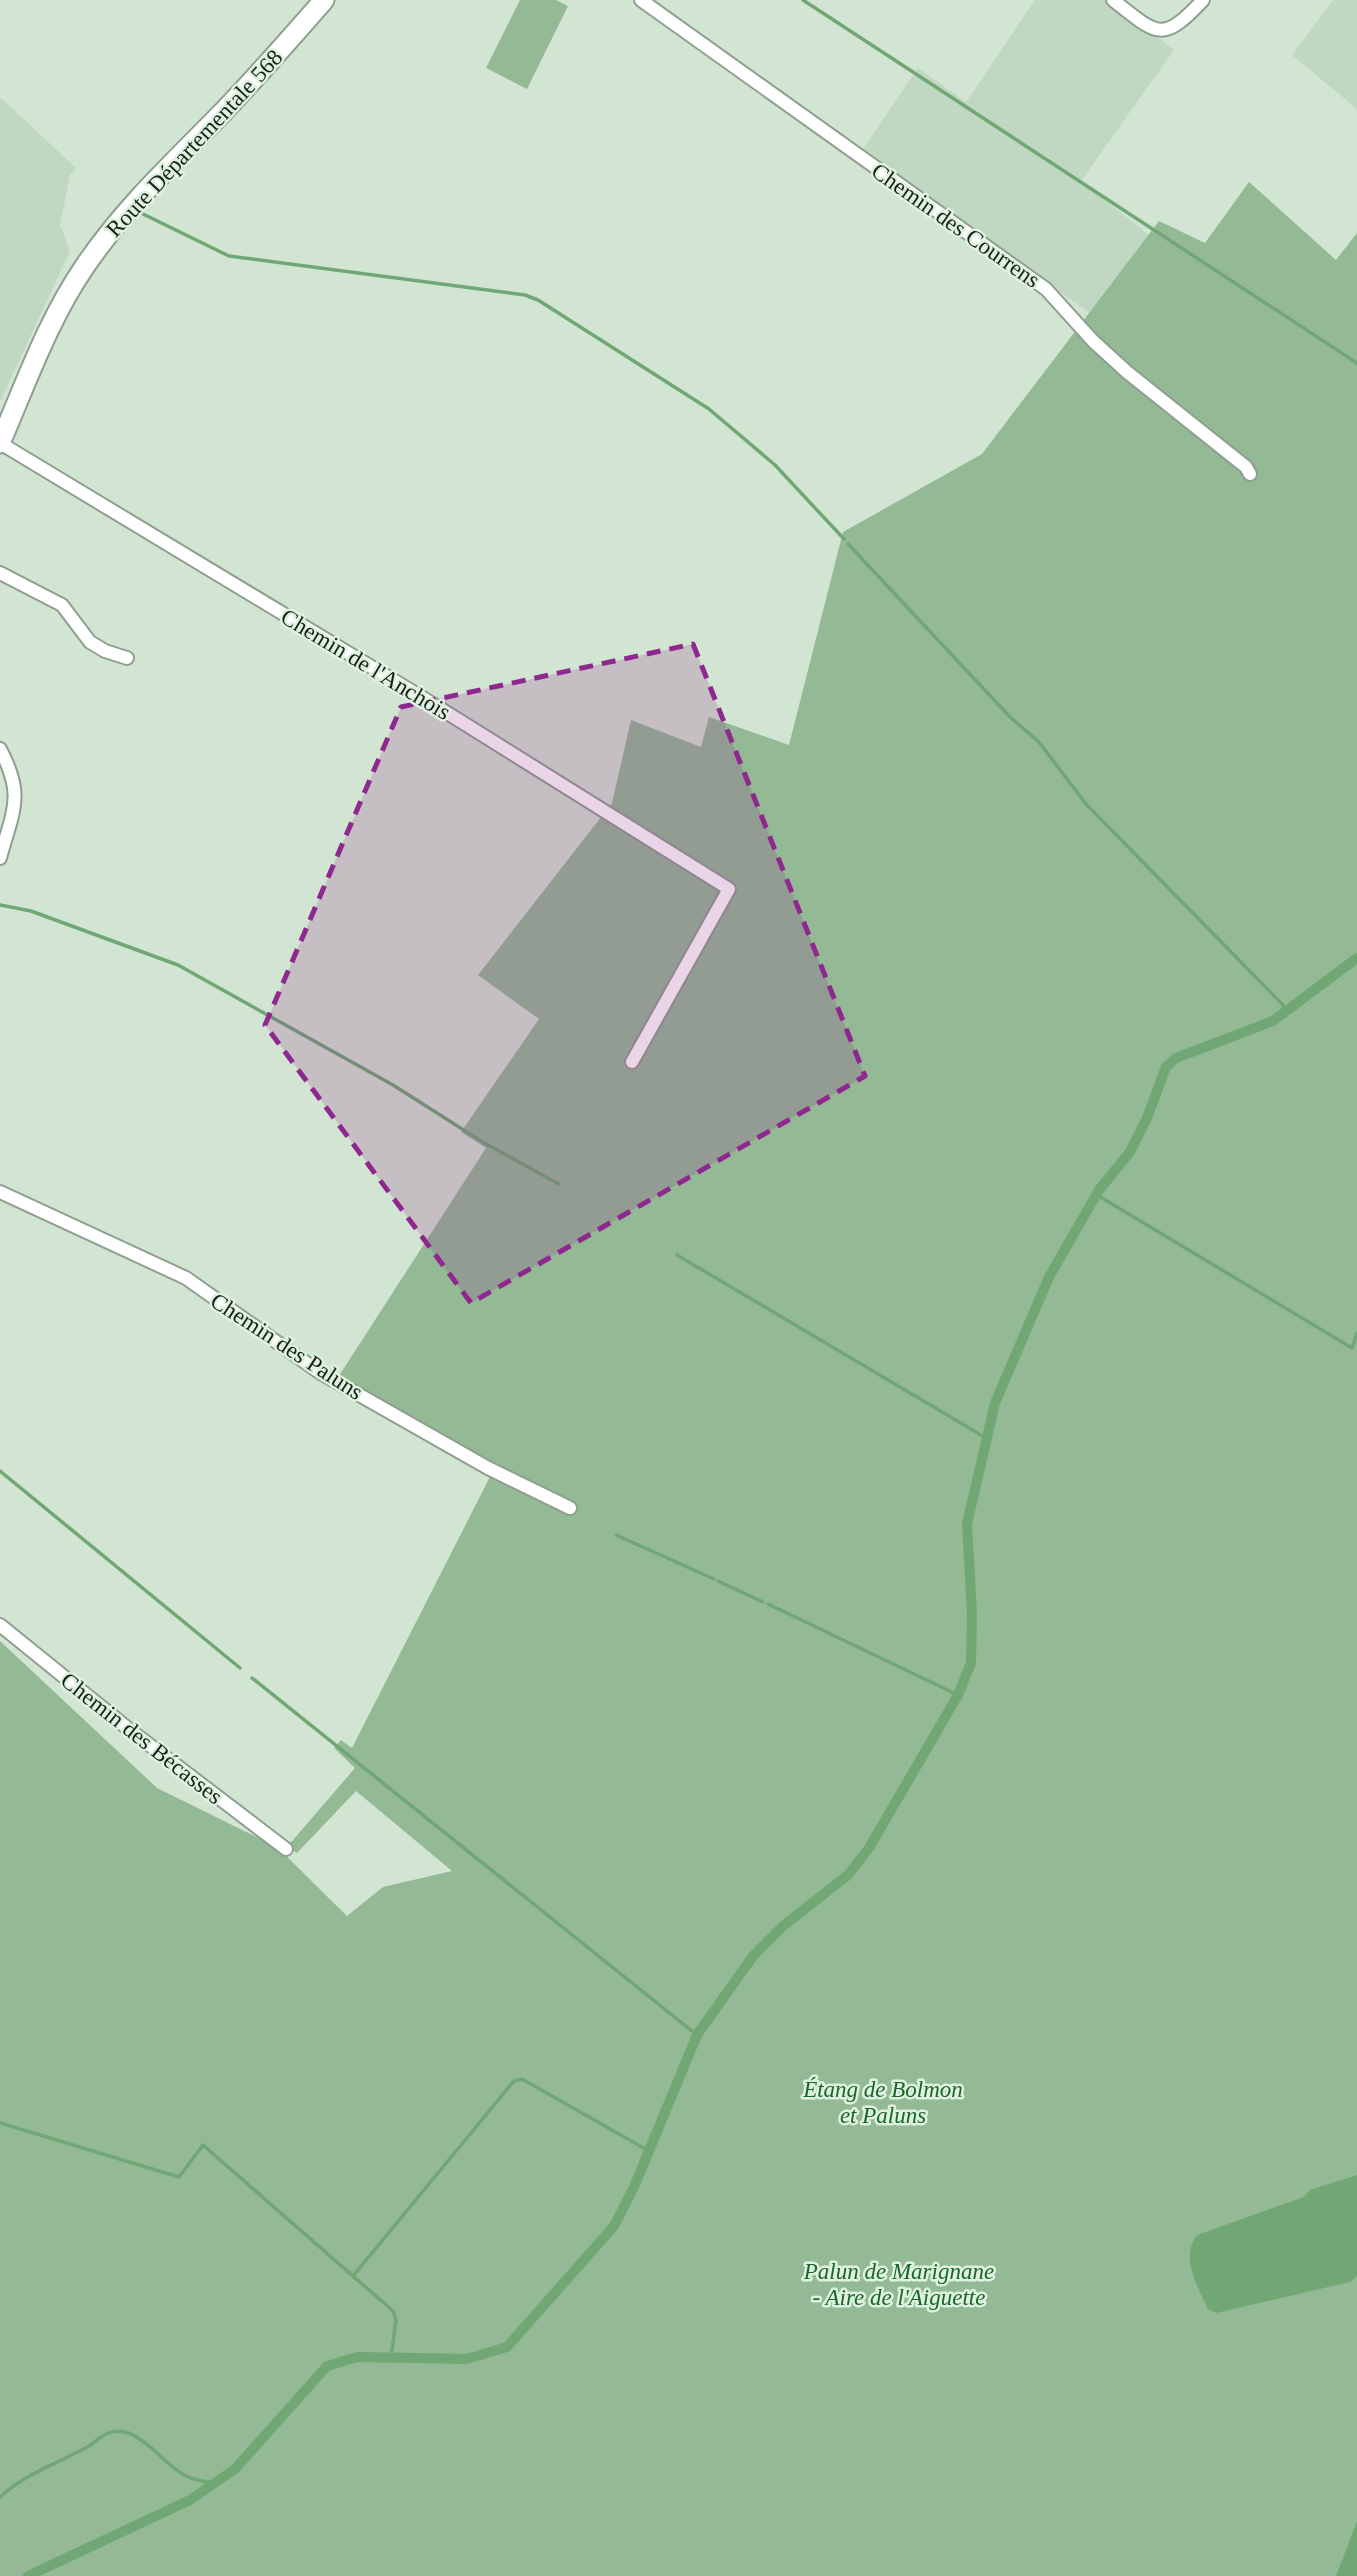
<svg xmlns="http://www.w3.org/2000/svg" width="1357" height="2576" font-family="'Times New Roman',serif">
  <rect width="100%" height="100%" fill="#d2e5d3"/>
  <g fill="#c0d8c1">
    <polygon points="1035,0 1108,0 1174,50 1081,181 1149,235 1091,314 863,149 918,68 966,102"/>
    <polygon points="1333,0 1357,0 1357,109 1292,55"/>
    <polygon points="0,97 76,168 70,175 60,225 70,251 0,402"/>
  </g>
  <g fill="#93b995">
    <polygon points="520,0 556,0 568,6 527,89 486,68"/>
    <polygon points="1249,182 1336,260 1357,233 1357,2576 0,2576 0,1641 157,1788 277,1847 347,1916 383,1887 452,1871 356,1791 297,1853 287,1847 355,1768 334,1748 341,1740 352,1748 496,1465 337,1379 486,1148 461,1132 539,1019 478,975 612,803 631,720 701,747 709,717 789,745 843,532 982,454 1159,221 1205,243"/>
  </g>
  <g fill="#71a775">
    <path d="M 1357,2175 L 1357,2276 L 1350,2282 L 1216,2313 L 1208,2309 C 1198,2288 1180,2257 1197,2235 L 1304,2197 L 1310,2190 Z"/>
    <polygon points="1357,2521 1357,2576 1336,2576 1356,2524"/>
  </g>
  <g fill="none" stroke-linecap="round" stroke-linejoin="round">
    <g stroke="#71a775" stroke-width="3.5">
      <polyline points="803,0 1357,363"/>
      <polyline points="141,213 229,256 525,295 538,300 709,409 775,465 844,539"/>
      <polyline points="848,544 1010,717 1038,741 1086,804 1283,1005 1284,1012"/>
      <polyline points="0,905 31,911 178,965 393,1085 481,1141 559,1184"/>
      <polyline points="1097,1195 1352,1348 1357,1333"/>
      <polyline points="677,1255 986,1438"/>
      <polyline points="0,1471 240,1668"/>
      <polyline points="616,1535 714,1579"/>
      <polyline points="718,1581 763,1602"/>
      <polyline points="768,1604 958,1695"/>
      <polyline points="252,1678 697,2035"/>
      <polyline points="0,2123 179,2177 203,2145 393,2311 396,2320 391,2357"/>
      <polyline points="353,2276 514,2081 522,2079 649,2151"/>
      <path d="M 0,2497 C 26,2473 59,2463 89,2446 C 96,2441 104,2433 112,2432 C 121,2430 131,2433 138,2438 C 168,2457 175,2482 215,2482"/>
    </g>
    <polyline stroke="#71a775" stroke-width="10" points="28,2576 190,2500 235,2469 327,2366 357,2357 467,2359 507,2347 614,2226 634,2187 697,2035 753,1956 783,1926 848,1875 869,1848 958,1695 971,1663 972,1613 967,1524 995,1403 1049,1277 1099,1190 1130,1152 1147,1118 1166,1067 1176,1058 1273,1021 1357,958"/>
    <g stroke="#8e9f8f" stroke-width="16">
      <g id="street">
        <polyline points="641,0 1046,289 1093,341 1127,372 1246,467 1250,474"/>
        <path d="M 1113,0 C 1157,34 1161,45 1203,0"/>
        <polyline points="0,443 441,709 729,889 632,1062"/>
        <polyline points="0,573 62,605 90,642 105,651 127,658"/>
        <path d="M 0,749 C 25,796 13,810 0,858"/>
        <polyline points="0,1192 186,1278 319,1372 488,1468 570,1508"/>
        <polyline points="0,1625 126,1727 286,1849"/>
      </g>
    </g>
    <g stroke="#8e9f8f" stroke-width="23">
      <path id="primary" d="M 0,443 C 26,383 48,320 85,266 C 126,206 174,162 224,111 C 258,75 291,38 324,0"/>
    </g>
    <use href="#street" stroke="#fff" stroke-width="12"/>
    <use href="#primary" stroke="#fff" stroke-width="19"/>
  </g>
  <path fill="#8f288e" fill-opacity="0.2" stroke="#8f288e" stroke-width="5" stroke-dasharray="14 9" stroke-linejoin="round" d="M 693,644 L 865,1076 L 471,1303 L 265,1025 L 401,707 Z"/>
  <g text-anchor="middle" stroke-width="5" stroke-linejoin="round" paint-order="stroke">
    <g font-size="23" fill="#19201a" stroke="#dff2e0">
      <text transform="translate(194 143) rotate(-47)" y="8">Route Départementale 568</text>
      <text transform="translate(956 225) rotate(35)" y="8">Chemin des Courrens</text>
      <text transform="translate(366 664) rotate(31)" y="8">Chemin de l'Anchois</text>
      <text transform="translate(287 1346) rotate(33)" y="8">Chemin des Paluns</text>
      <text transform="translate(142 1738) rotate(38)" y="8">Chemin des Bécasses</text>
    </g>
    <g font-size="23" font-style="italic" fill="#196728" stroke="#dff2e0">
      <text x="883" y="2097">Étang de Bolmon<tspan x="883" dy="26">et Paluns</tspan></text>
      <text x="899" y="2279">Palun de Marignane<tspan x="899" dy="26">- Aire de l'Aiguette</tspan></text>
    </g>
  </g>
</svg>
